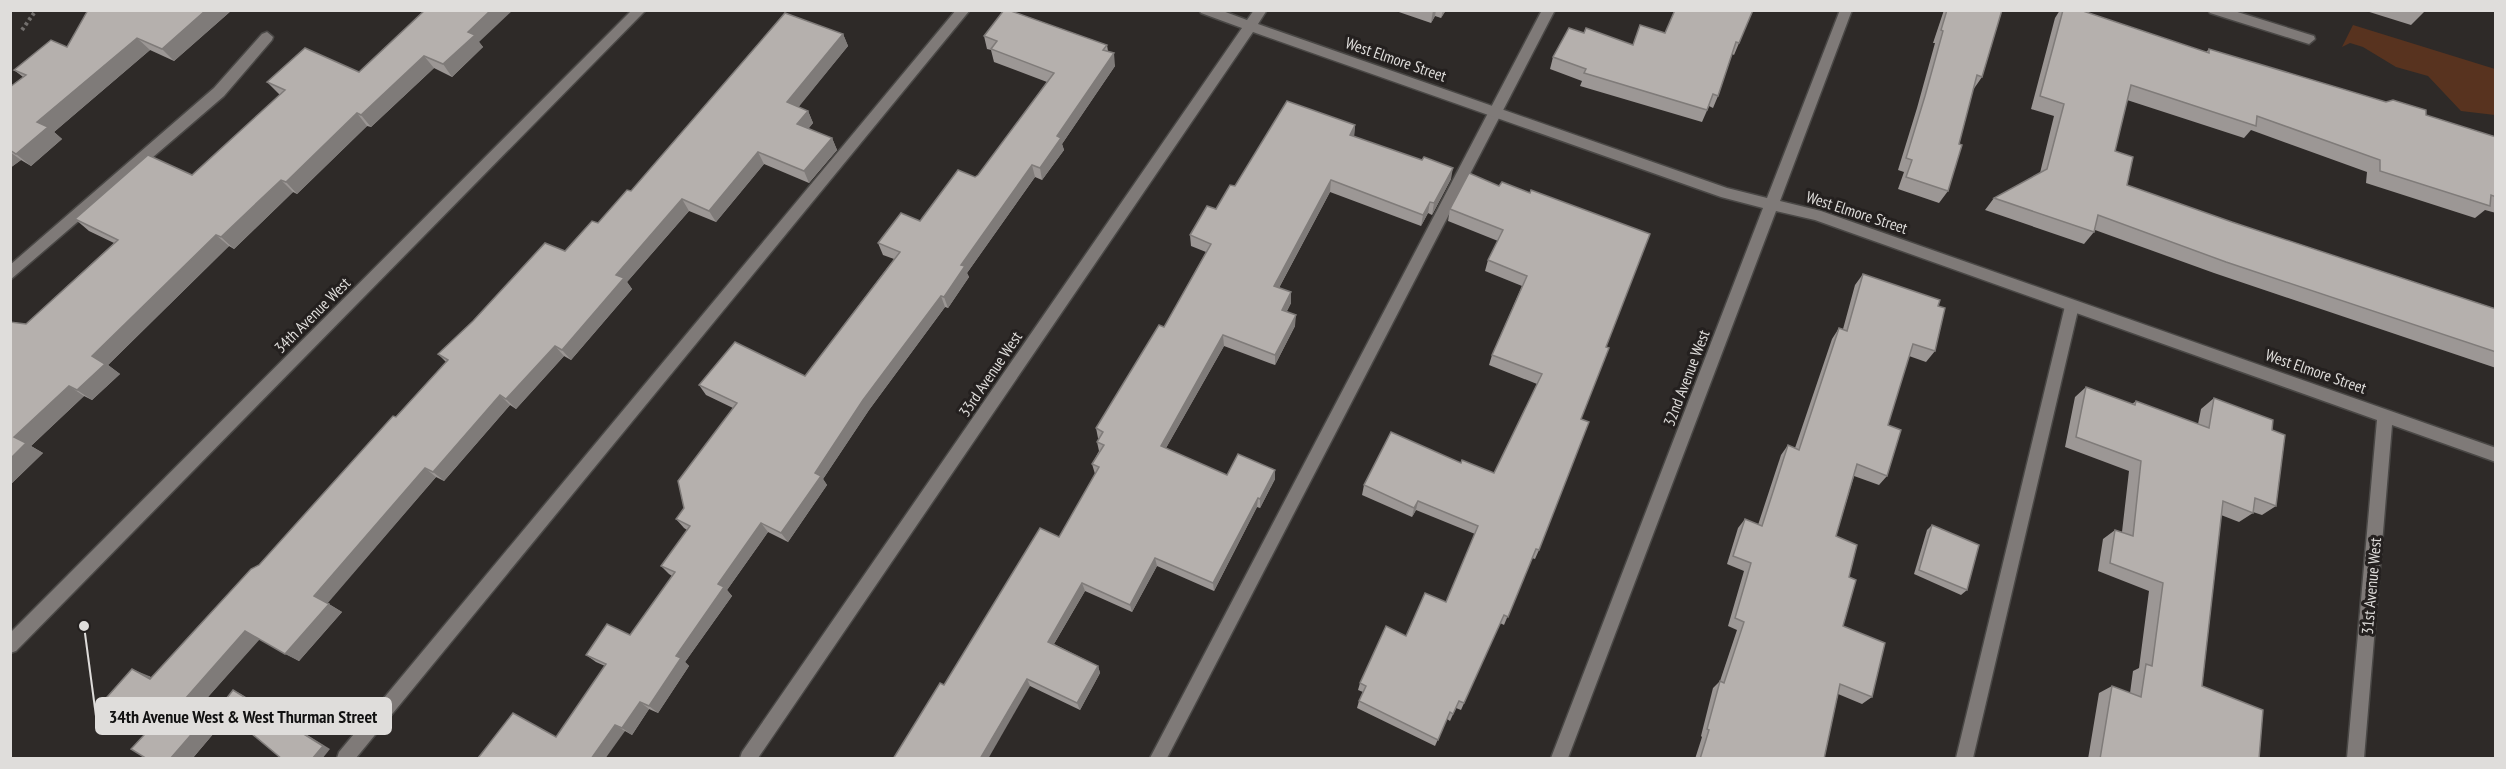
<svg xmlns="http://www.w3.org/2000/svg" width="2506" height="769" font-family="'PT Sans Narrow',sans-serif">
  <rect width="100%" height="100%" fill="#2e2a28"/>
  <polygon fill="#58331f" points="2353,25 2495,69 2495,115 2461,111 2428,76 2396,67 2363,47 2350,43 2342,47"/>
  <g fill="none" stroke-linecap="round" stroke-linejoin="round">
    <g stroke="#4a4846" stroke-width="3">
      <g id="service">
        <polygon points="956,10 970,10 356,758 337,758 339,752"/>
        <polygon points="1542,10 1555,10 1167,758 1150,758"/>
        <polygon points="267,32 273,37 272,40 224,96 10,280 10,265 214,88 262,34"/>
        <polygon points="2072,300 2077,302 2079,306 1973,758 1956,758 2065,306 2067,302"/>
      </g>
    </g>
    <g stroke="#4a4846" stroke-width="3">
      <g id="minor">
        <polygon points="1199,10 1220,10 1247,20 1254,10 1267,10 1258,24 1727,188 1767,198 1840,10 1852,10 1780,201 1821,211 2496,448 2496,462 2392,425 2364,758 2347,758 2377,420 1815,220 1776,211 1568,758 1551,758 1763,208 1721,197 1253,32 758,758 740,758 742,752 1242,28 1201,13"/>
        <polygon points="2208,10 2231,10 2314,36 2315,39 2309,44 2210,13"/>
      </g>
    </g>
    <g stroke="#4a4846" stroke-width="3">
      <polygon id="tertiary" points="632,10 646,10 16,651 10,653 10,633"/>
    </g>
    <polyline stroke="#726f6d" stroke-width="4" stroke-dasharray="3 3" stroke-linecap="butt" points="22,30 34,13"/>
    <use href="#service" fill="#7f7a78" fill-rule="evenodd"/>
    <use href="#minor" fill="#7f7a78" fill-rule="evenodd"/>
    <use href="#tertiary" fill="#7f7a78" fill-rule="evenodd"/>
  </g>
  <g fill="#9c9795">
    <polygon points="88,10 232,10 174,61 150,50 54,132 62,139 31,166 21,160 10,168 10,87 23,77 14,70 67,47"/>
    <polygon points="1393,10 1446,10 1441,18 1435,16 1431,23"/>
    <polygon points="1753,10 1734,55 1732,54 1718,96 1713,108 1709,106 1702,122 1580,86 1582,81 1550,69 1553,57 1584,33 1633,45 1665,33"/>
    <polygon points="1944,10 2002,10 1982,77 1973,90 1959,144 1948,191 1939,203 1898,189 1904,172 1898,170 1917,108 1935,43 1933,43"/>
    <polygon points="2060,10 2080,10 2206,52 2209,49 2496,137 2496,213 2485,210 2475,218 2366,183 2367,172 2251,130 2244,138 2127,100 2115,151 2127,185 2232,222 2496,309 2496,368 2214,273 2095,230 2094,232 2084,244 1985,210 1994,198 2040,173 2054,116 2031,109 2055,18"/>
    <polygon points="2363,10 2424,10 2424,12 2411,25"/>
    <polygon points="843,34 848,46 798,107 808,111 813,123 808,129 832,138 837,150 809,183 764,164 716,222 689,211 627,282 632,289 571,360 564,356 516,409 510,405 444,481 436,477 327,603 342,612 299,661 259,639 200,706 225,720 192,759 147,759 145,734 149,676 152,678 259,565 446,362 438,354 565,251 598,223 631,191"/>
    <polygon points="984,36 1107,45 1108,51 1115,66 1062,144 1064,150 1042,180 1035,177 967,273 969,277 948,308 945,307 869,410 823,479 827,485 788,542 768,532 727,590 732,596 685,662 689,666 658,713 649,709 632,735 625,731 556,737 605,666 596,662 586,655 630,635 672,576 669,574 661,566 687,530 684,528 676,519 684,508 733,408 706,395 699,385 805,376 894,259 883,255 878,243 920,221 975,177 978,175 1047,82 994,62 991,50 987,49"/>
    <polygon points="479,42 483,47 452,77 434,68 371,127 367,126 297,194 293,192 234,249 229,246 108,365 120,374 92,400 84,396 31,446 43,453 10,485 10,322 26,324 114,243 89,231 75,219 192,175 280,95 267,82 359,72"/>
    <polygon points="1355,125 1354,136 1451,179 1432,215 1428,213 1421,226 1330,192 1279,288 1291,303 1287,311 1295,326 1275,365 1224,346 1166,448 1227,475 1275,479 1260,508 1257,507 1214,591 1157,566 1132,612 1085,591 1054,644 1098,666 1100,673 1080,710 1030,686 944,685 1059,537 1095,474 1092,464 1099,451 1097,442 1099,438 1098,438 1096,428 1164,327 1206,252 1191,246 1190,235 1216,209 1235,186"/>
    <polygon points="1469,173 1606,347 1581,419 1539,550 1535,559 1532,558 1504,625 1500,623 1461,710 1456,708 1450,721 1447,719 1435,746 1357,708 1359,701 1363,692 1358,690 1360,683 1406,636 1446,602 1475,534 1416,510 1412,517 1362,495 1364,485 1461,463 1494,473 1537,384 1489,365 1492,355 1522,286 1485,271 1488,260 1498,241 1448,221 1450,209"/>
    <polygon points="1863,274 1938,306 1935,351 1926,362 1909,356 1888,425 1887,476 1879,485 1854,476 1836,536 1849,577 1843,626 1872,697 1862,704 1838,694 1824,759 1695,759 1702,737 1701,736 1713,688 1720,681 1737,630 1728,626 1744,571 1727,564 1738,528 1745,519 1758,525 1781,455 1788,445 1795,448 1832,339 1839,328 1843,329 1855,285"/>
    <polygon points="2086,387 2132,404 2136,401 2198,424 2201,409 2214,398 2272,430 2276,506 2262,515 2253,512 2253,513 2239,522 2221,515 2202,686 2259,759 2088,759 2099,693 2112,686 2130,693 2133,671 2139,668 2149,591 2098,571 2103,539 2115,530 2122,532 2129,471 2065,447 2075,397"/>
    <polygon points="1932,525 1967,590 1961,595 1914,574 1927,530"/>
  </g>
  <g fill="#7f7b79">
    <polygon points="206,10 232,10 174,61 162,49"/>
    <polygon points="491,10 513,10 479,42 483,47 452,77 443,64 468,32"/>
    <polygon points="1433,10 1436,10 1435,16 1431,23"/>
    <polygon points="1443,10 1446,10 1441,18"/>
    <polygon points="843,34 848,46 793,114 787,102"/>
    <polygon points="137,38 150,50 54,132 62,139 31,166 16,154 37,122"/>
    <polygon points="1114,53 1115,66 1062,144 1064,150 1042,180 1040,168 1057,136"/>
    <polygon points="424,56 434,68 371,127 361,115"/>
    <polygon points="808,111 813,123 802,136 797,124"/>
    <polygon points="357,113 367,126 297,194 286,182"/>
    <polygon points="1355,125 1354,137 1350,135"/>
    <polygon points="832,138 837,150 809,183 804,171"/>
    <polygon points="10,152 21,160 10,168"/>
    <polygon points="758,152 764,164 716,222 709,211"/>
    <polygon points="1032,165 1035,177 967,273 969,277 948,308 944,297 961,265"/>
    <polygon points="1453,168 1451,179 1432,215 1434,203"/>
    <polygon points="281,180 293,192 234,249 221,237"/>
    <polygon points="1331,180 1330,192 1274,297 1274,286"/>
    <polygon points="682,199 689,211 627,282 632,289 571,360 562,350 616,275"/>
    <polygon points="1430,202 1428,213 1421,226 1423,215"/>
    <polygon points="216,235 229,246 108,365 120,374 92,400 77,390 92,356"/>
    <polygon points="1291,292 1291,303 1282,320 1282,310"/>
    <polygon points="941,296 945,307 869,410 823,479 827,485 788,542 781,533 815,473 863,400"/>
    <polygon points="1296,315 1295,326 1275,365 1275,355"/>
    <polygon points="1223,335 1224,346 1162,455 1161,446"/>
    <polygon points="555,346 564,356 516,409 506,399"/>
    <polygon points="69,386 84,396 31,446 43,453 10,485 10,459 14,437"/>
    <polygon points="500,395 510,405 444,481 433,472"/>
    <polygon points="425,468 436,477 327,604 314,596"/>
    <polygon points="1275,470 1275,479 1260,508 1260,499"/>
    <polygon points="1258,498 1257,507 1214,591 1213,583"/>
    <polygon points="1418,501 1416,510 1412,517 1414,508"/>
    <polygon points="761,523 768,532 727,590 732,596 685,662 689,666 658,713 649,706 676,656 718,584"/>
    <polygon points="1155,558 1157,566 1132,612 1130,605"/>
    <polygon points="1082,583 1085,591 1051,649 1048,642"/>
    <polygon points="329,604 342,612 299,661 285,654"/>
    <polygon points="245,631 260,639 200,706 225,720 192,759 170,759 185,699"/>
    <polygon points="1098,666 1100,673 1080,710 1077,703"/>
    <polygon points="132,669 149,676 167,686 150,679"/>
    <polygon points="1027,679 1030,686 988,759 980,759"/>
    <polygon points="233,690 241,694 330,749 322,759 312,759"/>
    <polygon points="640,702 649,709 632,735 622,728"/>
    <polygon points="615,725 625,731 605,759 591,759"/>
  </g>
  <g fill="#b5b0ad" stroke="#7f7b79" stroke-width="1.5">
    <polygon points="88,10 206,10 162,49 137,38 37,122 48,127 16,154 10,150 10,87 26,75 14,70 51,40 67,47"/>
    <polygon points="425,10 491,10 468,32 475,35 443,64 424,56 361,115 357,113 286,182 281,180 221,237 216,235 92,356 105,364 77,390 69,386 14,437 26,443 10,459 10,322 26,324 118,240 75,219 148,155 192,175 285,90 267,82 305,48 359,72"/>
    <polygon points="1004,10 1008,10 1107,45 1103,50 1114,53 1057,136 1061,138 1040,168 1032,165 961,265 965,266 944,297 941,296 863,400 815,473 821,476 781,533 761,523 718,584 724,587 676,656 681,658 649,706 640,702 622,728 615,725 591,759 478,758 513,713 556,737 606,664 586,655 607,624 630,635 675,572 661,566 690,526 676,519 684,508 678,481 737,403 699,385 735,342 805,376 900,252 878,243 901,213 920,221 958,170 975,177 978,175 1054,73 991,49 997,41 984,36"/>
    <polygon points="1675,10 1753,10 1739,43 1736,42 1718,96 1713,94 1707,110 1584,73 1586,69 1553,57 1569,28 1584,33 1586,28 1633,45 1640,25 1665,33"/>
    <polygon points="1947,10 2002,10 1982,77 1977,75 1959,144 1962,145 1948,191 1906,177 1912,160 1906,158 1925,96 1943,31 1941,30"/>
    <polygon points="2063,10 2080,10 2209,53 2209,49 2386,102 2393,100 2426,110 2426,115 2496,137 2496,197 2491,195 2490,206 2380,171 2380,160 2257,116 2256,126 2131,85 2115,151 2133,157 2127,185 2232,222 2496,309 2496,352 2226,262 2098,215 2094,232 1994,198 2047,169 2064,104 2040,96"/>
    <polygon points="785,13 843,34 787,102 808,111 797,124 832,138 804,171 758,152 709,211 682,199 616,275 624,278 562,350 555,346 506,399 500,395 433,472 425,468 314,596 329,604 285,654 245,631 185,699 210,713 170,759 147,759 131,749 145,734 99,706 132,669 150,679 251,569 259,565 393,416 396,417 448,360 438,354 473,321 545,243 565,251 592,221 598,223 627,190 631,191"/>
    <polygon points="1287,101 1355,125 1350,135 1422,160 1424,157 1453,168 1434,203 1430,202 1423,215 1331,180 1274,286 1291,292 1282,310 1296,315 1275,355 1223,335 1161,446 1227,475 1238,454 1275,470 1260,499 1258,498 1213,583 1155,558 1130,605 1082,583 1048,642 1098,666 1077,703 1027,679 980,759 893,759 940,683 944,685 1040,528 1059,537 1099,467 1092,464 1104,445 1097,442 1103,432 1096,428 1159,325 1164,327 1211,244 1190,235 1207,206 1216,209 1230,185 1235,186"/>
    <polygon points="1469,173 1499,186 1502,182 1530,193 1531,190 1650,234 1606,347 1609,348 1581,419 1589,422 1539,550 1536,549 1508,617 1504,615 1464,703 1459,701 1453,714 1450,712 1438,740 1359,701 1366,686 1360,683 1386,626 1406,636 1425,593 1446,602 1478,526 1418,501 1414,508 1364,485 1391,432 1461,463 1462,460 1494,473 1542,374 1492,355 1527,276 1488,260 1503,230 1450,209"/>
    <polygon points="1863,274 1940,300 1938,306 1945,308 1935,351 1913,344 1888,425 1901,430 1887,476 1857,464 1836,536 1857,545 1849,577 1856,580 1843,626 1885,643 1872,697 1840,684 1824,759 1700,759 1709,730 1707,729 1720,681 1724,683 1744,622 1735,618 1751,563 1733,556 1745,519 1762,526 1788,445 1799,450 1839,328 1847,331"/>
    <polygon points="2086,387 2135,405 2136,401 2209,428 2214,398 2273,420 2272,430 2285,435 2276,506 2255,498 2253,513 2223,501 2202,686 2263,710 2259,759 2100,759 2112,686 2141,697 2146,664 2152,666 2163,583 2110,563 2115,530 2133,536 2141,461 2076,437"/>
    <polygon points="1932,525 1979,545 1967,590 1919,570"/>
    <polygon points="233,690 323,746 312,759 282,759 220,707"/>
  </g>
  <g text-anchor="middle" stroke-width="6" stroke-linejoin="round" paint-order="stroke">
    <g font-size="16" fill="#dfdddb" stroke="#24201f">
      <text transform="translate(1396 59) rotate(19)" y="6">West Elmore Street</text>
      <text transform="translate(1857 212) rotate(18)" y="6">West Elmore Street</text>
      <text transform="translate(312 315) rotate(-45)" y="6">34th Avenue West</text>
      <text transform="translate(2316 371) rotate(19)" y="6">West Elmore Street</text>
      <text transform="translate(990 374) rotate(-56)" y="6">33rd Avenue West</text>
      <text transform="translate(1686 378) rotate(-69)" y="6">32nd Avenue West</text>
      <text transform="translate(2371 586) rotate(-85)" y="6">31st Avenue West</text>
    </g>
  </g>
  <path fill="none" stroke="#dfdddb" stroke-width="2" d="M84 626L96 716"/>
  <circle fill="#dfdddb" stroke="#24201f" stroke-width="2" cx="84" cy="626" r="6"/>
  <rect fill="#dfdddb" stroke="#dfdddb" stroke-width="2" x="96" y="698" width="295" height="36" rx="6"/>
  <g font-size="18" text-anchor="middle" font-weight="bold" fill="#111">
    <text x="243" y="723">34th Avenue West &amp; West Thurman Street</text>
  </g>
  <rect width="2506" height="769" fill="none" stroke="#dfdddb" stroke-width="24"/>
</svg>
